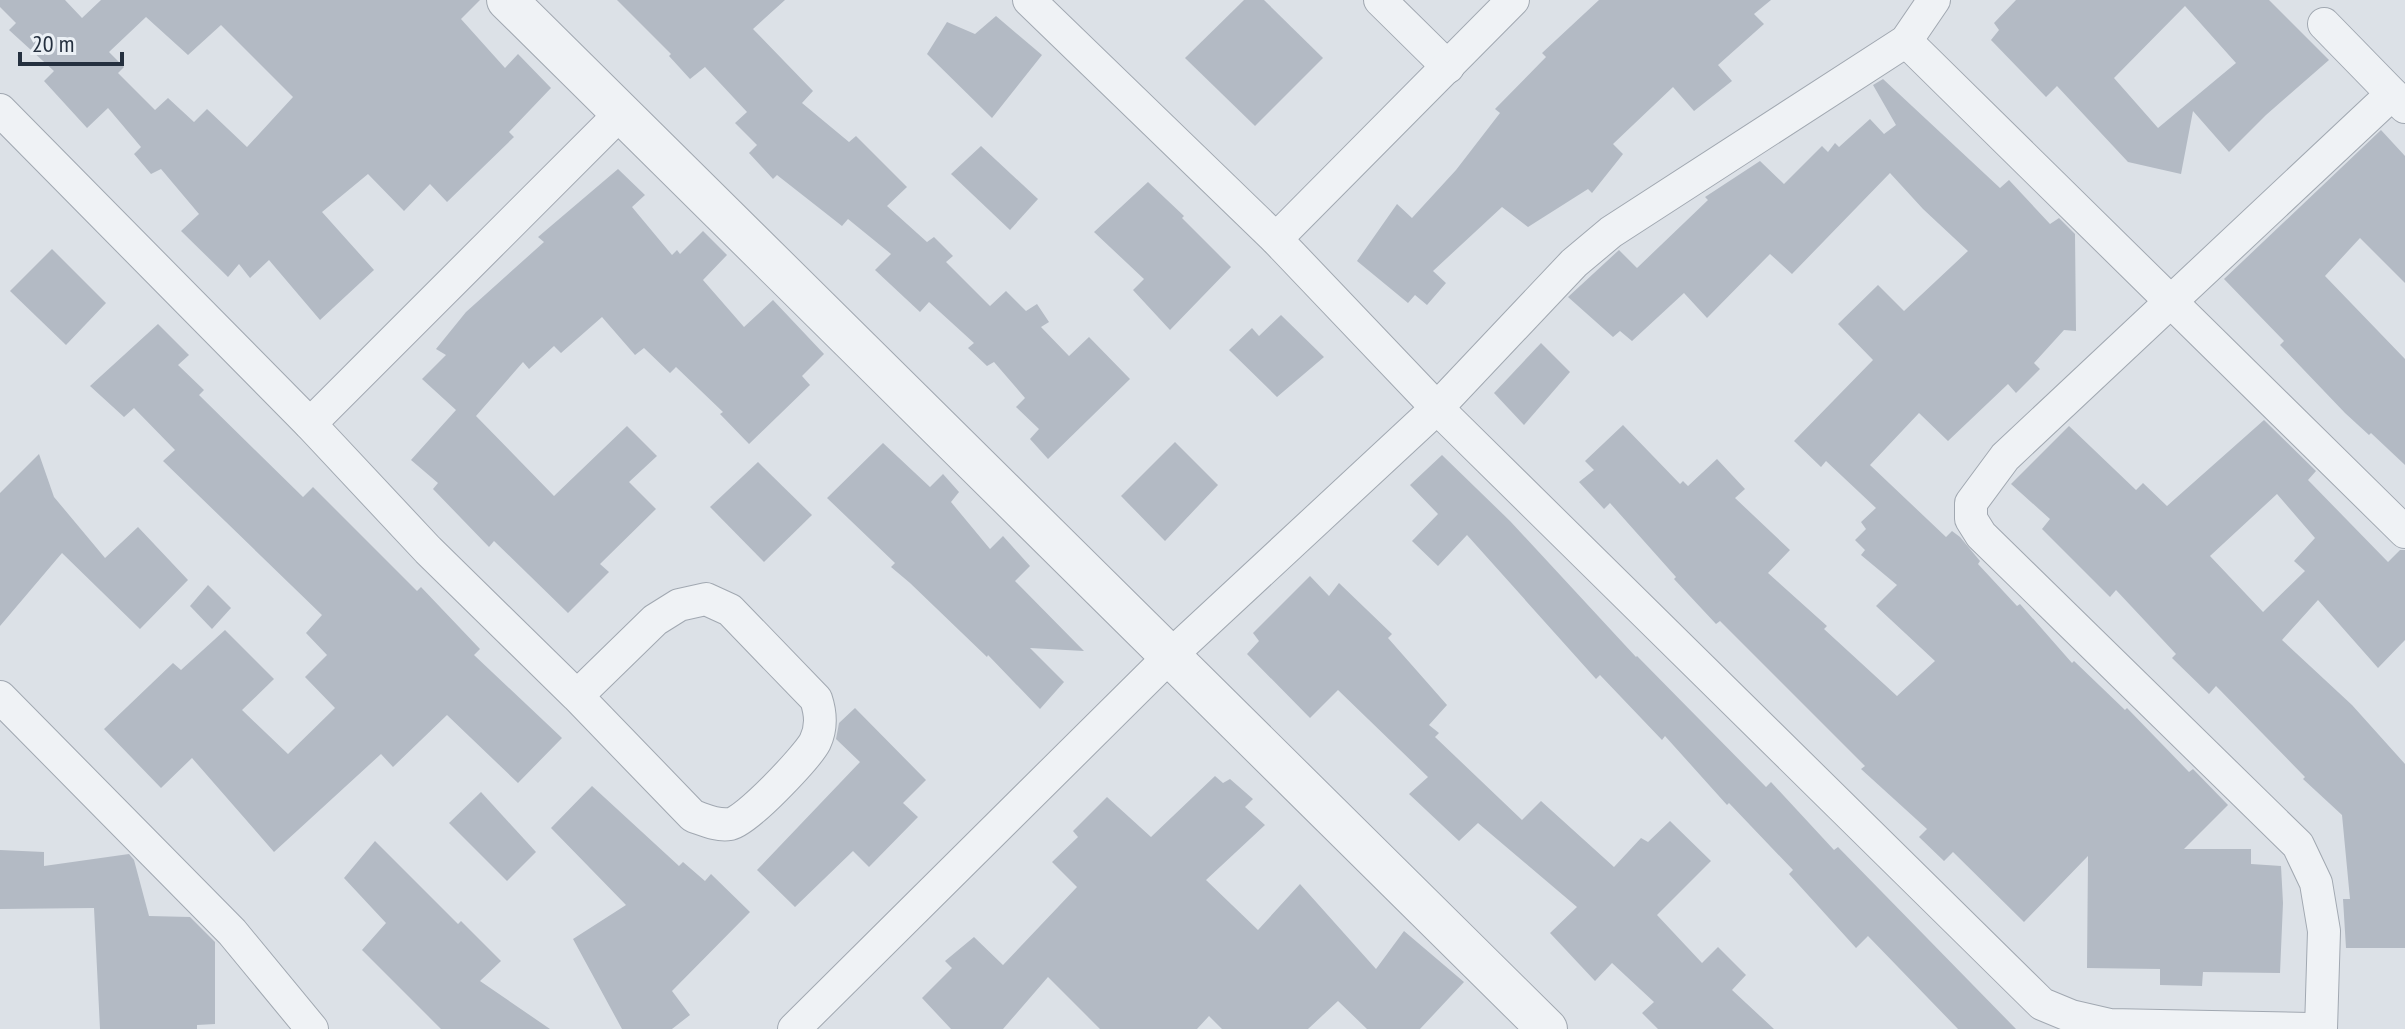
<svg xmlns="http://www.w3.org/2000/svg" width="2405" height="1029" font-family="'PT Sans Narrow',sans-serif">
  <rect width="100%" height="100%" fill="#dce1e7"/>
  <g fill="#b3bac4" fill-rule="evenodd">
    <path d="M 0,0 L 65,0 L 82,18 L 101,0 L 480,0 L 461,19 L 505,68 L 518,54 L 551,88 L 509,132 L 514,137 L 447,202 L 430,184 L 404,211 L 368,174 L 322,212 L 374,270 L 320,320 L 269,260 L 250,278 L 239,264 L 228,277 L 181,231 L 199,214 L 161,169 L 151,174 L 134,154 L 141,147 L 108,108 L 87,128 L 44,81 L 54,71 L 9,30 L 16,23 L 0,7 ZM 146,17 L 188,55 L 221,25 L 293,97 L 247,147 L 207,109 L 194,122 L 168,98 L 155,110 L 118,73 L 124,67 L 109,52 Z"/>
    <polygon points="617,0 785,0 753,29 813,91 802,103 849,142 856,136 907,187 887,206 927,242 934,237 953,256 946,262 990,306 1006,291 1026,311 1037,304 1049,322 1041,327 1069,356 1089,337 1130,379 1048,459 1030,439 1039,429 1016,407 1025,398 994,362 987,366 968,348 974,343 929,302 920,312 875,270 891,254 848,219 842,226 777,175 773,179 749,153 757,145 735,123 747,112 705,67 690,79 669,56 671,54"/>
    <polygon points="1244,0 1264,0 1323,58 1255,126 1185,58"/>
    <polygon points="1599,0 1771,0 1754,14 1764,24 1718,65 1732,81 1694,111 1673,87 1613,144 1623,154 1592,193 1588,189 1528,227 1502,207 1433,271 1446,283 1427,305 1415,295 1408,303 1357,261 1397,204 1412,218 1456,170 1500,113 1495,109 1546,57 1542,53"/>
    <path d="M 2016,0 L 2269,0 L 2329,60 L 2266,115 L 2229,152 L 2193,111 L 2181,174 L 2128,162 L 2057,86 L 2046,97 L 1991,40 L 1999,30 L 1994,23 ZM 2185,6 L 2236,63 L 2158,128 L 2114,78 Z"/>
    <polygon points="996,16 1042,55 992,118 927,54 947,22 975,34"/>
    <polygon points="1883,79 2000,188 2009,180 2050,224 2059,218 2075,234 2076,331 2064,330 2034,363 2040,369 2016,393 2008,384 1948,441 1919,413 1870,465 1946,537 1952,531 1960,537 1980,561 1978,564 2017,606 2020,604 2072,663 2074,661 2125,710 2127,708 2189,772 2193,769 2228,805 2184,849 2251,849 2251,864 2281,866 2283,903 2280,973 2203,972 2202,986 2160,985 2160,969 2087,968 2088,856 2024,922 1953,852 1944,861 1919,837 1927,829 1861,769 1865,766 1720,621 1716,624 1674,579 1676,577 1610,503 1604,509 1579,482 1594,470 1585,461 1623,425 1680,484 1683,481 1688,486 1717,459 1745,489 1735,498 1790,550 1768,573 1827,626 1824,629 1897,696 1935,661 1876,606 1897,585 1861,555 1865,550 1855,540 1866,529 1861,522 1876,508 1826,461 1821,467 1794,441 1873,360 1838,324 1878,285 1904,311 1968,251 1923,209 1890,173 1792,274 1770,254 1707,318 1684,293 1632,341 1620,331 1613,337 1568,297 1619,250 1637,268 1708,200 1705,197 1760,161 1784,184 1822,146 1828,152 1835,143 1839,147 1870,119 1884,134 1896,125 1873,85"/>
    <polygon points="2381,130 2405,156 2405,283 2360,238 2325,276 2405,359 2405,465 2371,433 2369,435 2345,413 2280,345 2284,341 2224,279"/>
    <polygon points="981,146 1038,199 1010,230 951,174"/>
    <polygon points="618,169 645,195 632,207 672,255 677,250 680,254 703,231 727,255 703,280 744,327 773,300 824,354 802,376 810,385 749,444 720,414 723,412 676,367 670,373 644,348 635,355 602,317 561,353 554,346 529,369 523,362 476,416 554,496 627,426 657,456 629,482 656,509 600,564 609,572 568,613 494,541 489,547 433,489 438,483 411,460 456,410 422,379 446,355 436,349 466,312 544,242 538,237"/>
    <polygon points="1148,182 1184,216 1182,218 1231,267 1170,330 1133,290 1144,279 1094,232"/>
    <polygon points="52,249 106,303 66,345 10,291"/>
    <polygon points="1281,315 1324,357 1277,397 1229,350 1252,328 1259,336"/>
    <polygon points="158,324 189,355 178,365 204,390 199,395 303,497 313,487 417,591 421,587 480,649 474,655 562,738 518,783 447,715 393,767 381,754 274,852 192,758 161,788 104,729 173,663 181,670 225,630 274,679 242,710 288,754 335,708 305,677 327,655 306,633 322,615 163,461 175,450 134,408 124,417 90,386"/>
    <polygon points="1541,343 1570,372 1524,425 1494,393"/>
    <path d="M 2264,420 L 2316,471 L 2308,480 L 2388,562 L 2400,550 L 2405,550 L 2405,640 L 2378,668 L 2318,600 L 2282,640 L 2352,705 L 2405,764 L 2405,948 L 2346,948 L 2343,899 L 2350,899 L 2342,815 L 2303,779 L 2305,777 L 2216,686 L 2209,694 L 2172,658 L 2176,654 L 2116,590 L 2110,597 L 2042,529 L 2050,519 L 2011,484 L 2069,426 L 2136,490 L 2143,483 L 2167,506 ZM 2277,494 L 2315,538 L 2294,561 L 2305,571 L 2263,612 L 2210,556 Z"/>
    <polygon points="1175,442 1218,485 1165,541 1121,496"/>
    <polygon points="883,443 930,487 943,474 959,492 951,502 990,549 1003,536 1030,566 1015,581 1084,651 1030,648 1064,682 1040,709 988,655 987,657 910,583 891,567 895,563 827,498"/>
    <polygon points="39,454 54,497 105,558 138,527 188,580 140,629 62,553 0,626 0,493"/>
    <polygon points="1442,455 1510,521 1636,657 1637,656 1766,787 1771,782 1834,850 1838,847 2016,1029 1958,1029 1868,936 1856,948 1789,874 1793,870 1729,803 1727,805 1665,736 1662,740 1600,675 1596,679 1467,535 1438,566 1412,541 1438,514 1410,485"/>
    <polygon points="758,462 812,515 764,562 710,507"/>
    <polygon points="1310,576 1329,596 1339,583 1392,634 1388,638 1447,705 1429,725 1439,733 1435,737 1522,820 1541,801 1614,867 1641,838 1648,842 1670,821 1711,861 1657,915 1702,963 1718,947 1746,975 1732,990 1774,1029 1658,1029 1642,1013 1654,1002 1612,963 1595,981 1550,933 1577,907 1478,823 1459,841 1409,794 1428,777 1338,690 1310,718 1247,654 1259,641 1253,633"/>
    <polygon points="208,585 231,608 212,629 190,606"/>
    <polygon points="855,708 926,780 903,803 918,817 869,867 853,851 795,907 757,870 860,762 836,739 839,723"/>
    <polygon points="1215,776 1223,783 1230,779 1253,799 1245,807 1265,825 1206,880 1258,930 1300,884 1376,969 1404,931 1464,982 1420,1029 1367,1029 1338,1001 1308,1029 1222,1029 1209,1016 1197,1029 1100,1029 1048,977 1003,1029 951,1029 922,998 952,968 945,961 974,937 1003,965 1077,887 1052,862 1078,837 1073,831 1107,797 1151,837"/>
    <polygon points="592,786 679,866 683,862 705,881 711,874 750,912 672,991 690,1015 672,1029 622,1029 573,939 626,905 551,828"/>
    <polygon points="481,792 536,852 507,881 449,823"/>
    <polygon points="375,841 458,924 461,921 501,961 480,981 550,1029 441,1029 362,950 386,923 344,878"/>
    <polygon points="0,850 44,852 44,866 129,854 134,860 149,916 190,917 215,942 215,1024 197,1025 197,1029 100,1029 94,908 0,909"/>
  </g>
  <g fill="none" stroke-linecap="round" stroke-linejoin="round">
    <g stroke="#a1a8b1" stroke-width="34">
      <g id="minor">
        <polyline points="1029,0 1276,239 1437,408 2042,1004 2071,1016 2110,1025 2310,1029"/>
        <polyline points="1380,0 1448,67"/>
        <polyline points="2324,24 2405,107"/>
        <polyline points="1906,41 2405,532"/>
        <path d="M 0,110 L 310,424 L 428,550 L 577,696 L 693,816 C 705,820 717,826 730,824 C 745,823 807,757 815,742 C 822,727 821,714 816,699 L 730,610 L 706,599 L 679,605 L 655,620 L 577,696"/>
        <polyline points="1276,239 1513,0"/>
        <polyline points="310,424 622,112"/>
        <polyline points="0,697 232,932 312,1029"/>
        <polyline points="794,1029 1171,655 1437,408 1574,263 1611,232 1906,41 1934,0"/>
        <polyline points="2321,1029 2324,931 2316,883 2298,845 1981,535 1971,519 1971,503 2005,457 2392,94"/>
      </g>
    </g>
    <g stroke="#a1a8b1" stroke-width="42">
      <polyline id="tertiary" points="507,0 1547,1029"/>
    </g>
    <use href="#minor" stroke="#eff2f5" stroke-width="32"/>
    <use href="#tertiary" stroke="#eff2f5" stroke-width="40"/>
  </g>
  <path d="M20 52v12h102v-12" fill="none" stroke="#25303f" stroke-width="4"/>
  <text x="32" y="52" font-size="24" fill="#25303f" stroke="#ebf0f5" stroke-width="6" paint-order="stroke">20 m</text>
</svg>
